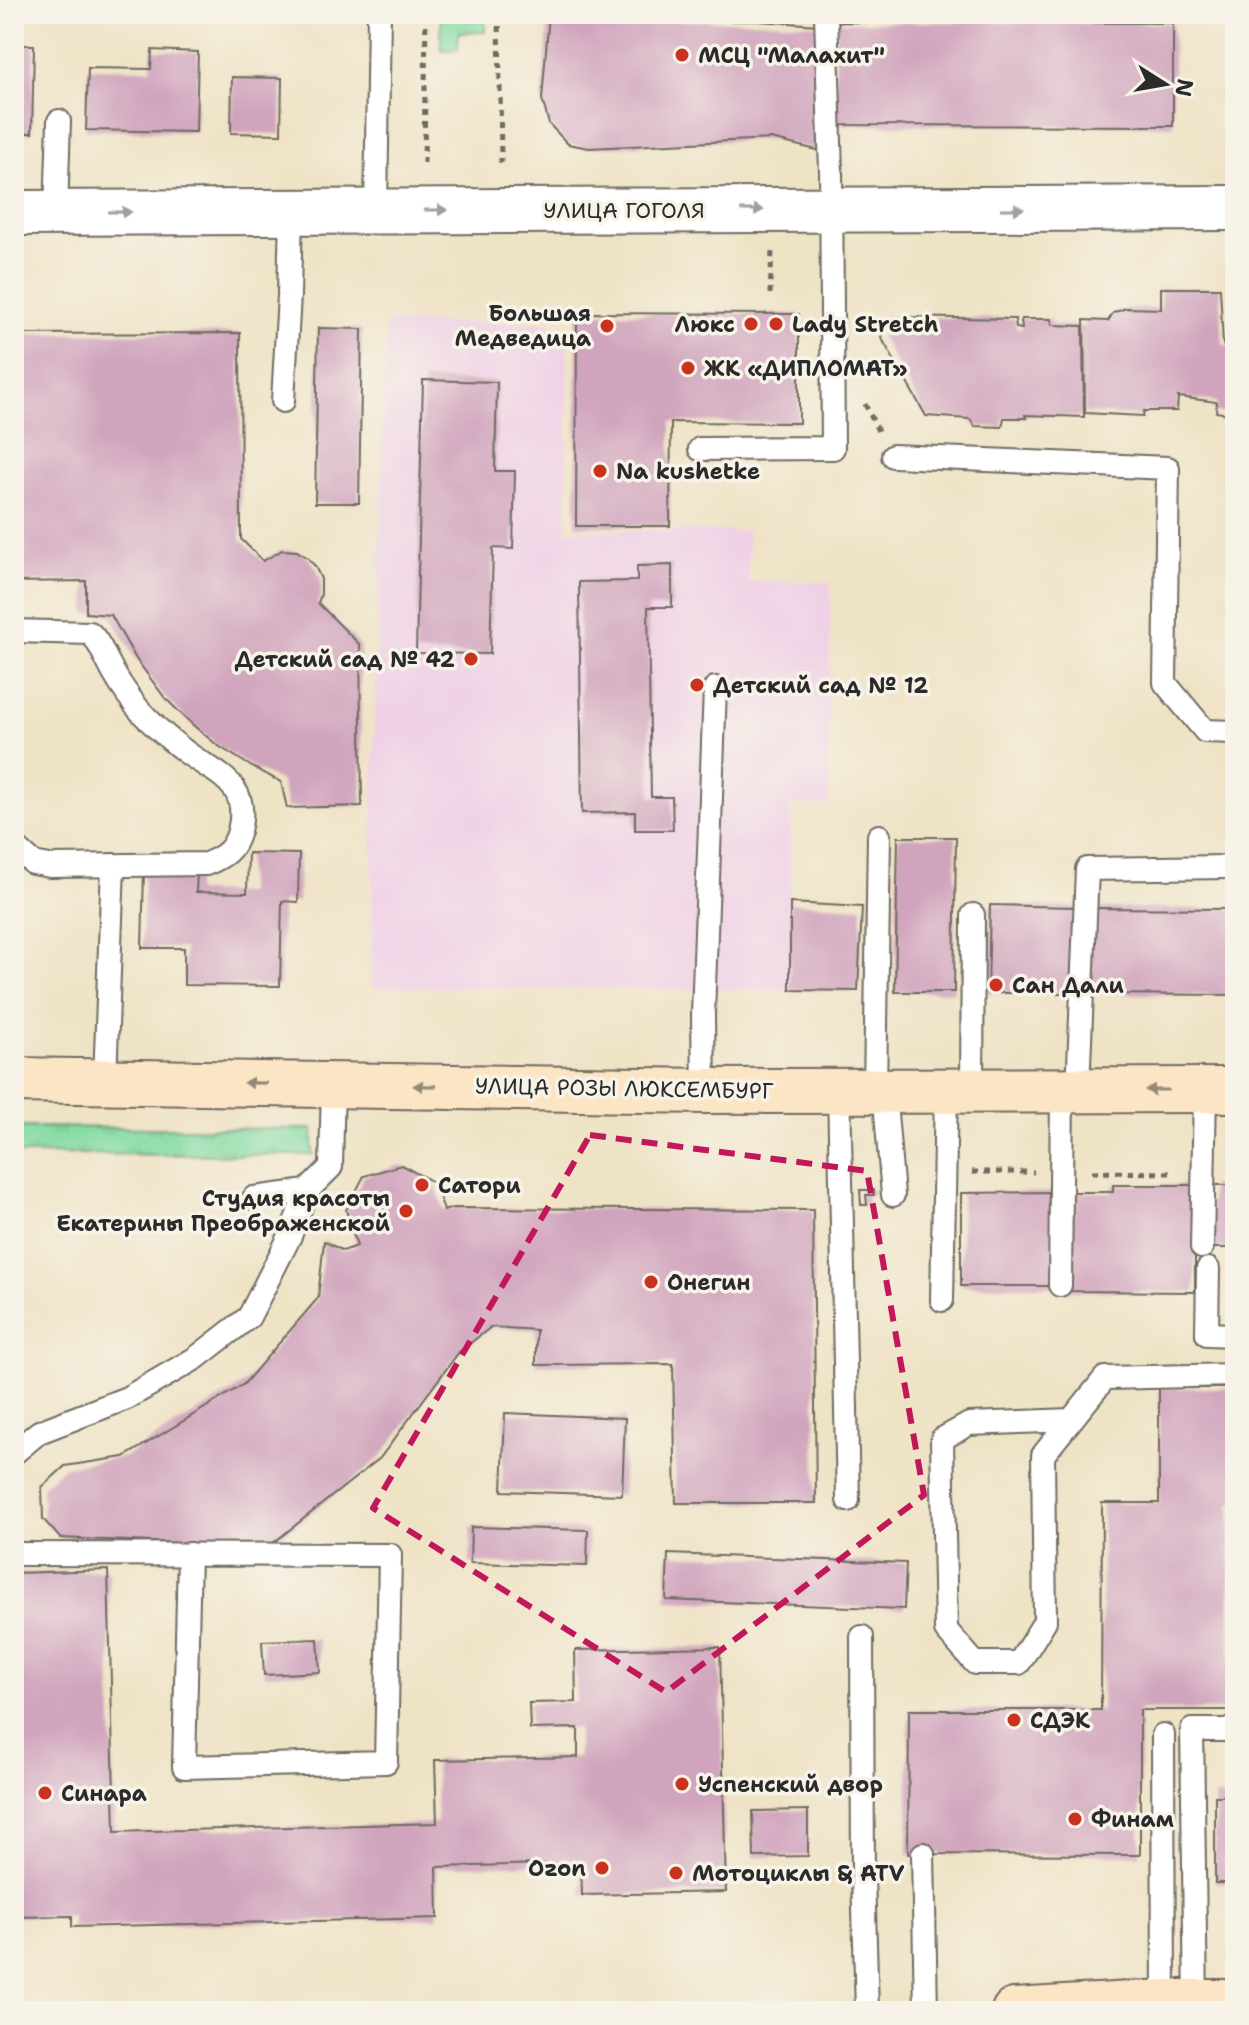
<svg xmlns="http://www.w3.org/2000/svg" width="1249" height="2025" font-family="'Shantell Sans',sans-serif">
  <defs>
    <pattern id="grass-tufts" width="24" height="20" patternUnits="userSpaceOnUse" patternTransform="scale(2)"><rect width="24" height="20" fill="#80daa1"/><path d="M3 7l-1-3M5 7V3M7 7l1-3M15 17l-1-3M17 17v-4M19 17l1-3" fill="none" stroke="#6fbb8b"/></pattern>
  </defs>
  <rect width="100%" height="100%" fill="#f7f3e8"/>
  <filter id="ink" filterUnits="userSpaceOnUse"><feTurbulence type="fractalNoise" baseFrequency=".0125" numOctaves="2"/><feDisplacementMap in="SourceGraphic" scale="16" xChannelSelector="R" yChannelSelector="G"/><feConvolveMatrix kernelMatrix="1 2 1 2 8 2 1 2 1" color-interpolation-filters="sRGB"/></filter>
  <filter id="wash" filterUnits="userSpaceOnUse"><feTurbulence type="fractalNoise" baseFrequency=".006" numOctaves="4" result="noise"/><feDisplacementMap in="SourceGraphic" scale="32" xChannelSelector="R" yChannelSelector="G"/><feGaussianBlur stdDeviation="1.8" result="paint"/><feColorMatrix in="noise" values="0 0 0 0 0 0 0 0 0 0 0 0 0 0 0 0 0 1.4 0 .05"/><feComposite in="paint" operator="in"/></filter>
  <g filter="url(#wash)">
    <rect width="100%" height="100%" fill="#efe3c6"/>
    <polygon fill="#efd0e6" points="386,322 548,323 568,342 567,530 748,531 748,581 831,582 828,805 791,805 790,990 371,987 373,787"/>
    <g fill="url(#grass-tufts)" stroke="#568266" stroke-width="2">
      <polygon points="441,14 485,14 485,32 458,33 458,50 441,50"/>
      <polygon points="14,1127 313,1129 313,1155 14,1154"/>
    </g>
    <g id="blocks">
      <g fill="#d0a4bd">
        <polygon points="549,14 647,14 647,21 758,21 819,25 821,151 771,139 589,148 568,144 549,124 542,99"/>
        <polygon points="836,22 1173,23 1173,126 835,125"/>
        <polygon points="14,45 34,45 32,133 14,133"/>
        <polygon points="152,50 198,52 196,132 86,130 88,68 151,69"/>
        <polygon points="232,77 282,78 281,134 231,133"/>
        <polygon points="1161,288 1220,288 1223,345 1235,345 1235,415 1216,412 1217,402 1178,397 1177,411 1144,411 1143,416 1085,413 1084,320 1108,321 1113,313 1126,308 1161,309"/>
        <polygon points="577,313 799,314 799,423 671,422 670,526 576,526"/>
        <polygon points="896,317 1015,319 1016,328 1022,329 1021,319 1051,319 1052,325 1083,326 1084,417 1025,415 1026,418 1004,418 1002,427 975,426 970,419 926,416 881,337 889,321"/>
        <polygon points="318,328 362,329 359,503 315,503"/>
        <polygon points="240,333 241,539 263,561 282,550 297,551 308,558 315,566 321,579 321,594 318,603 360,645 362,806 287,808 281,782 252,767 217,745 194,726 165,698 136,659 111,615 86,613 86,581 14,582 14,334"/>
        <polygon points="423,380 497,382 495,471 515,471 513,549 493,548 490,654 416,653"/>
        <polygon points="672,565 672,607 648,607 651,797 672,797 673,830 635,830 635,812 582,813 579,582 637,581 637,566"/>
        <polygon points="898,837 956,837 954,992 895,992"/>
        <polygon points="248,853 299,854 298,902 282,901 280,986 184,985 184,948 142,948 144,871 197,872 196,892 247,893"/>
        <polygon points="790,903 862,907 858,991 790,990"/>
        <polygon points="990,905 1077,907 1075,993 988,993"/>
        <polygon points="1091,908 1235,909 1235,995 1090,994"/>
        <polygon points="401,1165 435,1183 444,1211 452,1208 813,1210 816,1503 676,1503 673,1364 536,1365 536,1330 491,1327 459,1352 380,1458 268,1547 60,1538 43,1519 42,1487 65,1466 124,1457 244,1384 318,1298 324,1241 343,1251 357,1246 346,1210 364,1176"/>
        <polygon points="1113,1185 1195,1185 1195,1292 1067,1291 1068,1192 1113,1192"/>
        <rect x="1211" y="1185" width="24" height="63"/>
        <polygon points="860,1190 874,1190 874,1195 866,1195 867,1205 861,1205"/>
        <polygon points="1053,1192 1053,1286 961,1286 961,1193"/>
        <polygon points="1159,1388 1235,1388 1235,1503 1230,1503 1230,1710 1140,1710 1140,1855 908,1854 909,1710 1101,1710 1102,1503 1159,1503"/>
        <polygon points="505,1413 625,1418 622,1495 502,1491"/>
        <polygon points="471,1527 588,1530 587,1566 470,1563"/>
        <polygon points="668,1554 906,1563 904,1609 666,1600"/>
        <polygon points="108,1570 115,1832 437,1823 435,1760 578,1757 578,1728 530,1729 529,1703 576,1702 575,1650 720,1647 726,1892 582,1895 581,1863 437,1867 438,1918 72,1927 72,1916 14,1917 14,1573"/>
        <polygon points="318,1639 320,1672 264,1675 262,1641"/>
        <rect x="1215" y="1796" width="20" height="87"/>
        <polygon points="808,1810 808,1856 754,1857 753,1811"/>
      </g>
    </g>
  </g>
  <g filter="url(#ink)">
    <use href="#blocks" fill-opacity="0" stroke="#706b61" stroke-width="2"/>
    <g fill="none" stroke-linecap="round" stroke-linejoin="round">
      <g stroke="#706b61" stroke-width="26">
        <g id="service">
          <polyline points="376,210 379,14"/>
          <polyline points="56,213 59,121"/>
          <polyline points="283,401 289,295 291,212"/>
          <polyline points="700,449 833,448 831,173 826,14"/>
          <polyline points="893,456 1168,468 1165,683 1205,731 1235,732"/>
          <path d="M 14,631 L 90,633 C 99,641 103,653 109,664 C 116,679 126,693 136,706 C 150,723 169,739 186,752 C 217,775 251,783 239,831 C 234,850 224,857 206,864 L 50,866 L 33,863 L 14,846"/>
          <polyline points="105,1080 113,865"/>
          <polyline points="839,1089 848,1500"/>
          <polyline points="875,1090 879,836"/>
          <polyline points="884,1090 893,1195"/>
          <polyline points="972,1090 973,915"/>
          <polyline points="1078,1090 1087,869 1227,867"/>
          <polyline points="704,1091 703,1015 715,688"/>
          <polyline points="254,1198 307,1191"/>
          <polyline points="1202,1247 1205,1090"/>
          <polyline points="1208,1269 1207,1334 1235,1335"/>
          <polyline points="1060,1285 1062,1090"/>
          <polyline points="942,1300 946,1090"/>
          <polyline points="1071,1420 969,1424 942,1439 946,1630 975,1663 1019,1663 1045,1621 1043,1455 1105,1378 1235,1375"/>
          <polyline points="14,1453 39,1432 127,1398 196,1358 249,1317 290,1236 307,1191 331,1167 333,1084"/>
          <polyline points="14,1554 390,1555 386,1762 184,1767 189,1554"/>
          <polyline points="862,1637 863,1875 867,2011"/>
          <polyline points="1163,1735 1164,2002"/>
          <polyline points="923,1854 926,2011"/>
          <polyline points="1196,2003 1192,1730 1235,1730"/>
        </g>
      </g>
      <g stroke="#706b61" stroke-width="48">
        <polyline id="minor" points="14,213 1235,208"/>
      </g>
      <g stroke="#706b61" stroke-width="48">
        <g id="secondary">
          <polyline points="14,1080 704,1091 1235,1090"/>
          <polyline points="1014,2011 1164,2002 1235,2002"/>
        </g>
      </g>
      <g stroke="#706b61" stroke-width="5" stroke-dasharray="6 6" stroke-linecap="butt">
        <polyline points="499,14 501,163"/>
        <polyline points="424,163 426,14"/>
        <polyline points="770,294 772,251"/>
        <polyline points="865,404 878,431"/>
        <polyline points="972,1172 1034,1172"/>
        <polyline points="1092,1172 1174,1173"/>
      </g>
      <use href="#service" stroke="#fff" stroke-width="22"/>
      <use href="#minor" stroke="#fff" stroke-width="44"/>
      <use href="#secondary" stroke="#fce5c4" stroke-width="44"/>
    </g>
    <defs><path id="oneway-solid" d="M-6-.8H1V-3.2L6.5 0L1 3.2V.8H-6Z" transform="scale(2)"/></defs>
    <g fill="#a0a0a0">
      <use href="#oneway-solid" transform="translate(1012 209)"/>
      <use href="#oneway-solid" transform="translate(436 210)"/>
      <use href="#oneway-solid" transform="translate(752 210)"/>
      <use href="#oneway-solid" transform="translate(120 212)"/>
    </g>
    <g fill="#948878">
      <use href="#oneway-solid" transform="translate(255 1083) rotate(-179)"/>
      <use href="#oneway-solid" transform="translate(425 1086) rotate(-179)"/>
      <use href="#oneway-solid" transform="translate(1157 1090) rotate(180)"/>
    </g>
  </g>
  <path fill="none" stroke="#c2185b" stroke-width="6" stroke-dasharray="16 10" stroke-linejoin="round" d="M 590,1135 L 867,1171 L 924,1495 L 666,1692 L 373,1508 Z"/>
  <g fill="#c8321e" stroke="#f7f3e8" stroke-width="3">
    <circle cx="682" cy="55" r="8"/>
    <circle cx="751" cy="324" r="8"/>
    <circle cx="776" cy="324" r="8"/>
    <circle cx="607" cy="326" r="8"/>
    <circle cx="688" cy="368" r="8"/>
    <circle cx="600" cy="471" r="8"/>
    <circle cx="471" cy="659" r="8"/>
    <circle cx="697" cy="685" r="8"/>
    <circle cx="996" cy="985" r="8"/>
    <circle cx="422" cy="1185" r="8"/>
    <circle cx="406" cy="1211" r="8"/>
    <circle cx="651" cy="1282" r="8"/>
    <circle cx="1014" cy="1720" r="8"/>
    <circle cx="682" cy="1784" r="8"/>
    <circle cx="45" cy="1793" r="8"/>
    <circle cx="1075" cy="1819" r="8"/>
    <circle cx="602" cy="1868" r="8"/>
    <circle cx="676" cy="1873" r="8"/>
  </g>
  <g text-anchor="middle" stroke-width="7" stroke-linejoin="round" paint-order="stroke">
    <g font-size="22" font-weight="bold" fill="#2b2b2b" stroke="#f7f3e8" text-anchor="start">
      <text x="698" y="63">МСЦ "Малахит"</text>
      <text x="591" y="321" text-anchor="end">Большая<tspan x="591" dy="25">Медведица</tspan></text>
      <text x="735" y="332" text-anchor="end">Люкс</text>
      <text x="792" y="332">Lady Stretch</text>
      <text x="704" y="376">ЖК «ДИПЛОМАТ»</text>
      <text x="616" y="479">Na kushetke</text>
      <text x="455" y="667" text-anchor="end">Детский сад № 42</text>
      <text x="713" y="693">Детский сад № 12</text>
      <text x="1012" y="993">Сан Дали</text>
      <text x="438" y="1193">Сатори</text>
      <text x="390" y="1206" text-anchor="end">Студия красоты<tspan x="390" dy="25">Екатерины Преображенской</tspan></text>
      <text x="667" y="1290">Онегин</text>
      <text x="1030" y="1728">СДЭК</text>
      <text x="698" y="1792">Успенский двор</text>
      <text x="61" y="1801">Синара</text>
      <text x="1091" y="1827">Финам</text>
      <text x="586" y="1876" text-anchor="end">Ozon</text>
      <text x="692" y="1881">Мотоциклы &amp; ATV</text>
    </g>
    <g font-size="22" fill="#2b2b2b" stroke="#f7f3e8">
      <text x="624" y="218">УЛИЦА ГОГОЛЯ</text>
      <text transform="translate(624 1088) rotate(1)" y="8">УЛИЦА РОЗЫ ЛЮКСЕМБУРГ</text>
    </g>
  </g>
  <rect width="1249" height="2025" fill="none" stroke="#f7f3e8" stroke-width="48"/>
  <g transform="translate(1165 84) rotate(101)" stroke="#f7f3e8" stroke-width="6" paint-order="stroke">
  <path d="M0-6L14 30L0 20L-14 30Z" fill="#2b2b2b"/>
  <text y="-12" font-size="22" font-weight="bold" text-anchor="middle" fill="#2b2b2b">N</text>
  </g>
</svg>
